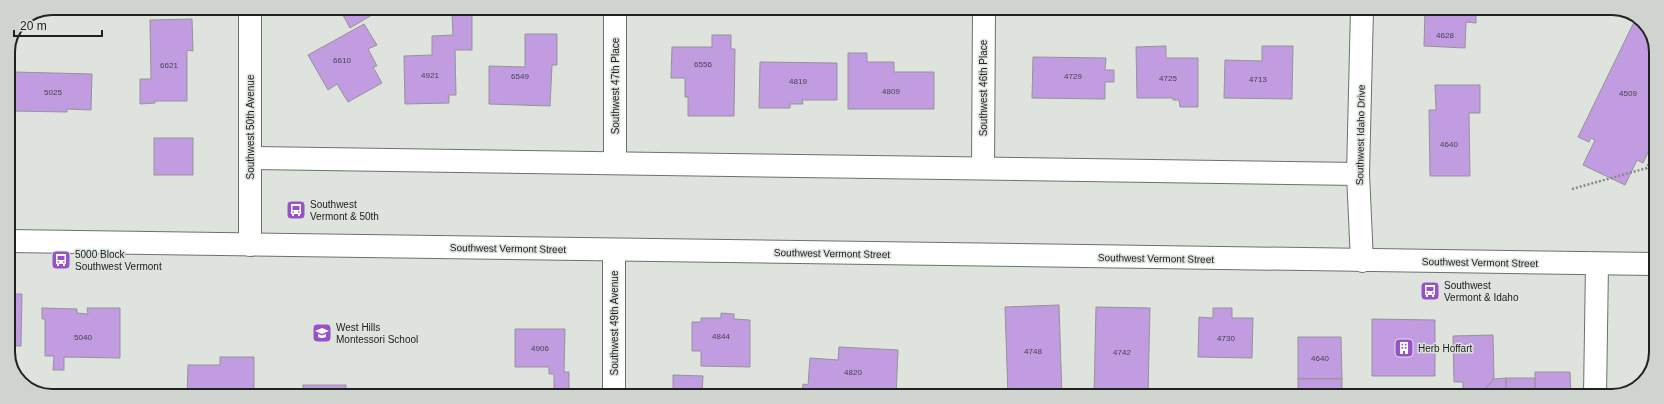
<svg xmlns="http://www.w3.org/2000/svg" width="1664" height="404" font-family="Helvetica,sans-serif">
  <rect width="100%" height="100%" fill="#dee3de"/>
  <g fill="#c19ce1" stroke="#959398">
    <polygon points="339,8 374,8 377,12 350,28"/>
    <polygon points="1425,9 1476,9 1476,23 1466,22 1465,48 1424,46"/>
    <polygon points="452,14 472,14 472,50 455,50 456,95 449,95 449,103 405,104 404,56 432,55 432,36 453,35"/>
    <polygon points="1636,18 1645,23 1656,49 1656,136 1643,163 1637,160 1625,185 1583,165 1595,140 1591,138 1589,142 1578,137"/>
    <polygon points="192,19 193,51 187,50 187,101 155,101 155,103 140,104 140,79 151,79 150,20"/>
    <polygon points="364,24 377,45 368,49 377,66 373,67 382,83 348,102 337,84 328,90 308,55"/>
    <polygon points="525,34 557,34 557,65 552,65 550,106 489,104 489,66 525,67"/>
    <polygon points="712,35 731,35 731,49 735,49 734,116 688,116 688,97 685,97 685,78 671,78 672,47 712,47"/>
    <polygon points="1166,46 1166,58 1198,58 1198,107 1180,107 1179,100 1173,100 1173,98 1137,98 1136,47"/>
    <polygon points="1262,46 1293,46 1292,99 1224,98 1225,60 1262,61"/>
    <polygon points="848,53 867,53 867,62 894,62 894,72 934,72 934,109 848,109"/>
    <polygon points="1033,57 1106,58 1105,70 1114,70 1114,82 1105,82 1105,99 1032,98"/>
    <polygon points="760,62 837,63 837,100 802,100 803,104 790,104 790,108 759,108"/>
    <polygon points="14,72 92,74 91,110 67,109 67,112 13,111"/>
    <polygon points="1435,85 1480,85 1480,113 1469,113 1470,176 1430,176 1429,110 1436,110"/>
    <rect x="154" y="138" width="39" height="37"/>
    <polygon points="8,294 22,294 21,346 8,346"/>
    <polygon points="1059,305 1062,396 1008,396 1005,307"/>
    <polygon points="1096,307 1150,308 1148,396 1094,396"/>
    <polygon points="42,308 77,309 77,313 88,314 87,308 120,308 120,358 64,357 64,370 53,370 54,356 45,356 45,319 42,319"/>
    <polygon points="1213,308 1232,308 1232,318 1253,318 1252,358 1198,357 1199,317 1213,318"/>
    <polygon points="721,313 734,314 734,319 750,320 750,367 701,366 701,351 692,351 692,322 701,322 701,318 721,318"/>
    <polygon points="1372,319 1435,320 1435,376 1372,376"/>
    <polygon points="515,329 565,329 564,372 569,372 569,389 573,389 573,395 542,395 542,389 554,389 554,374 549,374 549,367 515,367"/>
    <polygon points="1493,335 1494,379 1479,396 1463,396 1463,382 1454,382 1453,336"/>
    <polygon points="1298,337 1341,337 1342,379 1298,379"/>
    <polygon points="839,347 898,350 896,396 841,394 841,396 802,396 803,384 808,385 810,358 838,360"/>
    <polygon points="220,357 254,357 254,395 187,395 188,365 220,365"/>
    <polygon points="1535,372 1570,372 1571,396 1535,396"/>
    <polygon points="673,375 703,376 702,395 673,395"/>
    <rect x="1506" y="378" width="29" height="18"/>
    <polygon points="1506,378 1506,396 1479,396 1494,379"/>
    <rect x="1298" y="379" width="44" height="17"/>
    <rect x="303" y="385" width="43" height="10"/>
  </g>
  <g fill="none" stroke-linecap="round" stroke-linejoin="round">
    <g stroke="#6d716d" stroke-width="24">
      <g id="minor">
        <polyline points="250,8 250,245"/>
        <polyline points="1362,9 1358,174 1362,261"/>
        <polyline points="250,158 1358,174"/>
        <polyline points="615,163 615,8"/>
        <polyline points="983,168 984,9"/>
        <polyline points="614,250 614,395"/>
        <polyline points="1595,396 1597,264"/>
      </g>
    </g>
    <g stroke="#6d716d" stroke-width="24">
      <polyline id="secondary" points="8,241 1655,264"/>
    </g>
    <polyline stroke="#858985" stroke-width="2.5" stroke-dasharray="2 2" stroke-linecap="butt" points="1572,189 1647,168 1656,148"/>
    <use href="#minor" stroke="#fff" stroke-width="22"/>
    <use href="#secondary" stroke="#fff" stroke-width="22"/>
  </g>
  <defs>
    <g id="bus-square" transform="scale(1)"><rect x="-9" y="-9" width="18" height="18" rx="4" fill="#9652c6" stroke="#dee3de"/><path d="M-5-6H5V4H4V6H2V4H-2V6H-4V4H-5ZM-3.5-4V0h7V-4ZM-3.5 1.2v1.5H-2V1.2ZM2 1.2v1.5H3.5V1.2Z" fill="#fff"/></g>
    <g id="school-square" transform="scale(1)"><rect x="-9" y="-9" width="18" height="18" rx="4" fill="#9652c6" stroke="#dee3de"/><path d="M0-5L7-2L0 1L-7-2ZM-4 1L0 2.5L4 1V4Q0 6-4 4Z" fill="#fff"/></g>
    <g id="building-square" transform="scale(1)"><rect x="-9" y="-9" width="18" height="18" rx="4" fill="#9652c6" stroke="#dee3de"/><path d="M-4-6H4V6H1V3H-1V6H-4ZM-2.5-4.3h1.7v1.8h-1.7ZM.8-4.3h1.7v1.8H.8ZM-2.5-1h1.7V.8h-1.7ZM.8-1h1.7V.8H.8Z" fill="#fff"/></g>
  </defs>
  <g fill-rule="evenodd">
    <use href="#bus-square" x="296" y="210"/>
    <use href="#bus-square" x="61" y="260"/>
    <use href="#bus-square" x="1430" y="291"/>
    <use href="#school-square" x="322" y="333"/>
    <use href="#building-square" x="1404" y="348"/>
  </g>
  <g text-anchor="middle" stroke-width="3" stroke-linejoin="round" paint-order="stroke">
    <g font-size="8" fill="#484050">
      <text x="1445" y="38">4628</text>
      <text x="342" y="63">6610</text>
      <text x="703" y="67">6556</text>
      <text x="169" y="68">6621</text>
      <text x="430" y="78">4921</text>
      <text x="520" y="79">6549</text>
      <text x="1073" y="79">4729</text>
      <text x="1168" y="81">4725</text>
      <text x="1258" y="82">4713</text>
      <text x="798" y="84">4819</text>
      <text x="891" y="94">4809</text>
      <text x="53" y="95">5025</text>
      <text x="1628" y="96">4509</text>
      <text x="1449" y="147">4640</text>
      <text x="721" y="339">4844</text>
      <text x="83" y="340">5040</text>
      <text x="1226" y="341">4730</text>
      <text x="540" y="351">4906</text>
      <text x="1033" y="354">4748</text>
      <text x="1122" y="355">4742</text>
      <text x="1320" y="361">4640</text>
      <text x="853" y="375">4820</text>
    </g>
    <g font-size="10" fill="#202220" stroke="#dee3de">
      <text transform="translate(615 86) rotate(-90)" y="4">Southwest 47th Place</text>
      <text transform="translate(983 88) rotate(-90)" y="4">Southwest 46th Place</text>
      <text transform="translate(250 127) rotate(-90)" y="4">Southwest 50th Avenue</text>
      <text transform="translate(1360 135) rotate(-89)" y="4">Southwest Idaho Drive</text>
      <text transform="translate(508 248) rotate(1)" y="4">Southwest Vermont Street</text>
      <text transform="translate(832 253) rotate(1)" y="4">Southwest Vermont Street</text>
      <text transform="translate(1156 258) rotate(1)" y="4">Southwest Vermont Street</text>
      <text transform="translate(1480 262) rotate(1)" y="4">Southwest Vermont Street</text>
      <text transform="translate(614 323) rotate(-90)" y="4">Southwest 49th Avenue</text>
    </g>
    <g font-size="10" fill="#202220" stroke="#dee3de" text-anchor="start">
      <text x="310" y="208">Southwest<tspan x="310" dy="12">Vermont &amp; 50th</tspan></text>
      <text x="75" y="258">5000 Block<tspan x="75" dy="12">Southwest Vermont</tspan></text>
      <text x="1444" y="289">Southwest<tspan x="1444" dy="12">Vermont &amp; Idaho</tspan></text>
      <text x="336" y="331">West Hills<tspan x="336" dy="12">Montessori School</tspan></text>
      <text x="1418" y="352">Herb Hoffart</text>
    </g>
  </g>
  <path d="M0 0H1664V404H0ZM52 15H1612A37 37 0 0 1 1649 52V352A37 37 0 0 1 1612 389H52A37 37 0 0 1 15 352V52A37 37 0 0 1 52 15Z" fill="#cfd4cf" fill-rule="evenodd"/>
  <path fill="none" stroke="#202220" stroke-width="2" d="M52 15H1612A37 37 0 0 1 1649 52V352A37 37 0 0 1 1612 389H52A37 37 0 0 1 15 352V52A37 37 0 0 1 52 15Z"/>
  <path d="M14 30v6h88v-6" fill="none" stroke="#202220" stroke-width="2"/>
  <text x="20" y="30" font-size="12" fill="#202220" stroke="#dee3de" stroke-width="3" paint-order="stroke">20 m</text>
</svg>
